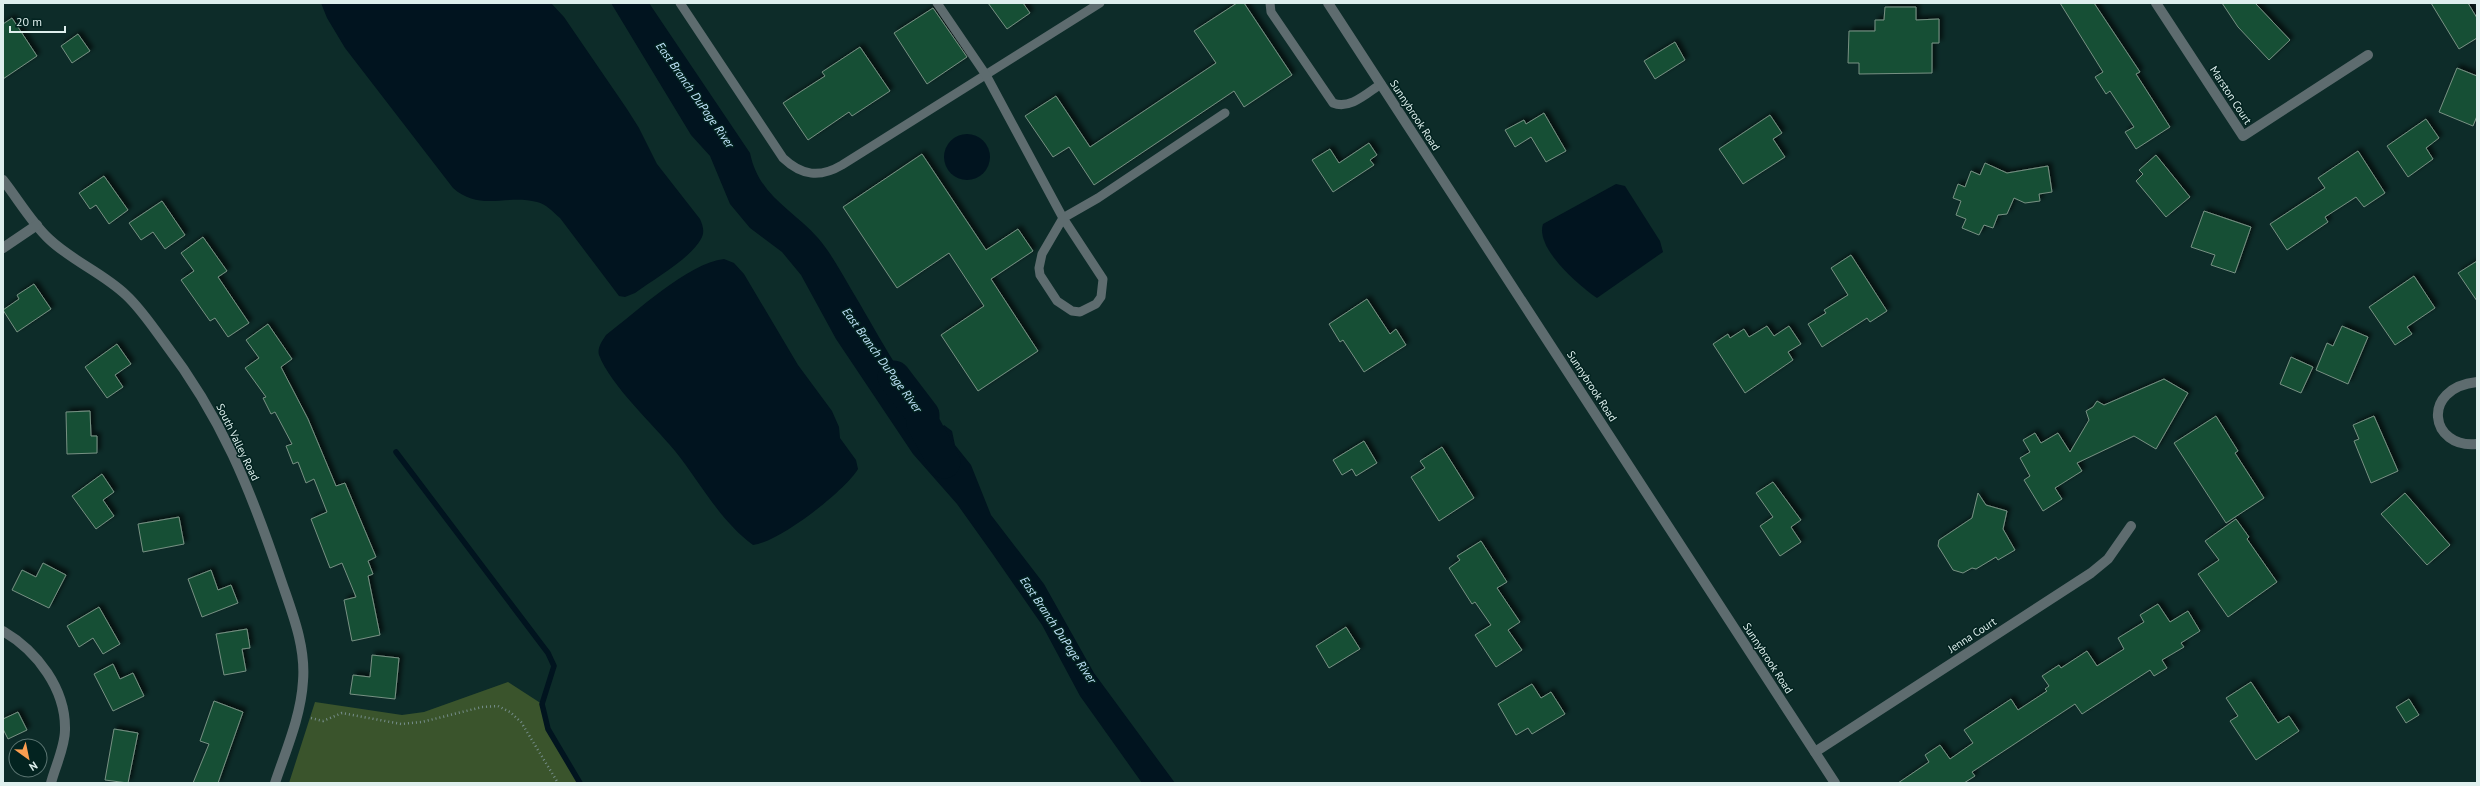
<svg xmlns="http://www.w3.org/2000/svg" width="2480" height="786" font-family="'PT Sans',sans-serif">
  <defs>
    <filter id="shadow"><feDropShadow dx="3.5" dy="-3.5" stdDeviation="2" flood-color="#0009"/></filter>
  </defs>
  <rect width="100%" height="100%" fill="#0d2c29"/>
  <polygon fill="#3a542c" points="508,682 542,704 548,729 580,783 289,783 315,702 402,715 424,712"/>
  <g fill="#01141f">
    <path d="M 321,3 L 551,3 L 564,17 L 627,109 L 639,128 L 657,164 L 700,219 C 703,226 705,232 701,239 C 690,259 654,279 635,293 L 625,297 L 619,296 L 560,218 C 553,212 546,204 537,202 C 506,194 480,212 453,188 L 345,48 L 327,18 Z"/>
    <path d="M 611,3 L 649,3 L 750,153 C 759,196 791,208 818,238 C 831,253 841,272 851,289 C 876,330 898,375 930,411 L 922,413 L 923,423 L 939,431 L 944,425 L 952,431 L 955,445 L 971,465 L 991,515 L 1044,584 L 1094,673 L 1175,783 L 1142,783 L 1080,696 L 1042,625 L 992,553 L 957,504 L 913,454 L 836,339 L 801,275 L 782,252 L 750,228 L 730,204 L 710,156 L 691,135 Z"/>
    <circle cx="967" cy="157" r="23"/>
    <path d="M 1616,184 L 1625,186 L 1660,241 L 1663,252 L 1597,298 C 1579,286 1535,248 1543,224 Z"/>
    <path d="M 724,259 L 734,263 L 744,274 L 798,365 L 832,411 L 839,427 L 840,438 L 856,460 L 858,469 C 845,491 778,543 753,545 C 720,521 700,482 675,451 C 653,424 611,386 599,355 C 597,348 602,341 606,335 C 635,313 688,263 724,259 Z"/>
  </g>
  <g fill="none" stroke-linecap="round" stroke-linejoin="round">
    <polyline stroke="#01141f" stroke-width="5.5" points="396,452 548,653 554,666 542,704 548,729 580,783"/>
    <polyline stroke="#01141f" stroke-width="33" points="894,377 923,415 923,423 944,462"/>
  </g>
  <g fill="#174f36" stroke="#779183" filter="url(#shadow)">
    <polygon points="988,3 1023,3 1030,13 1007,29"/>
    <polygon points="1237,3 1244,3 1292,75 1244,107 1234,91 1094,185 1069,147 1053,157 1025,116 1056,96 1090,147 1216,63 1194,31"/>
    <polygon points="2060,3 2094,3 2140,72 2136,74 2170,127 2136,149 2125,132 2134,127 2110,91 2106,94 2095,77 2103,72"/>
    <polygon points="2222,3 2255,3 2290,40 2269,60 2238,27"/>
    <polygon points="2431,3 2468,3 2477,18 2477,38 2459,49"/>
    <polygon points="1885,7 1916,7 1916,20 1939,19 1939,43 1932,43 1932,73 1859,74 1859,63 1848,63 1849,31 1875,31 1875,20 1884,20"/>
    <polygon points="933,8 967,57 927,84 894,33"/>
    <polygon points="12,18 37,56 3,79 3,24"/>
    <polygon points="78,34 90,51 72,63 61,46"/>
    <polygon points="1675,42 1685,60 1655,79 1644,61"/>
    <polygon points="860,47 890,91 852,116 849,112 808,140 783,103 825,76 822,72"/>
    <polygon points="2457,68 2477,76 2477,116 2473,126 2439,112"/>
    <polygon points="1544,113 1566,151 1546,162 1531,137 1515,147 1505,130 1524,120 1526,124"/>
    <polygon points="1770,115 1782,133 1773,139 1785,157 1743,184 1719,149"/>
    <polygon points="2426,119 2439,138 2426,148 2433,159 2408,177 2387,146"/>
    <polygon points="1369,143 1377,155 1370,160 1374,165 1333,192 1312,160 1330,149 1339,163"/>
    <polygon points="2358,151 2385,193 2364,207 2356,197 2325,217 2328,222 2287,250 2270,224 2325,188 2318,178"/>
    <polygon points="922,154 986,250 1018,229 1033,251 991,279 1038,351 978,391 941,335 984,306 949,253 897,288 843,207"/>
    <polygon points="2156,155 2190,197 2166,217 2136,181 2143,174 2139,170"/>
    <polygon points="1985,163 2007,173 2048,166 2052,192 2039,194 2040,201 2025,203 2014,198 2007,214 1998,215 1993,228 1984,225 1979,235 1962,228 1966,219 1956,215 1961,201 1953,198 1958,184 1965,187 1971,171 1980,175"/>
    <polygon points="104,176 128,210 109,224 96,205 90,209 79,193"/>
    <polygon points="162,201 185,235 165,249 153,232 141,240 129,223"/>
    <polygon points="2204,211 2251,227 2235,273 2211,265 2215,255 2191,247"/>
    <polygon points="203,237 227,271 218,277 249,323 228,337 215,318 210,321 181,280 194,271 181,253"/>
    <polygon points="1851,255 1887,311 1870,322 1867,318 1822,347 1808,324 1826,313 1824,310 1848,295 1831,268"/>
    <polygon points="2477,261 2477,301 2458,273"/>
    <polygon points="2414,276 2435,308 2407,327 2412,334 2395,345 2369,307"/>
    <polygon points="34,284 51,309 17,332 3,310 19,299 17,295"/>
    <polygon points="1367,299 1390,334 1396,329 1406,345 1364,372 1343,340 1340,342 1329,324"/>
    <polygon points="268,324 292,359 281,367 308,419 336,486 345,483 376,557 368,561 373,574 368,576 380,635 352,641 344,600 356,597 342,563 330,568 311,519 327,512 314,479 306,483 298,462 293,464 286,446 292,444 275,412 271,414 263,398 266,397 245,368 259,358 246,340"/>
    <polygon points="1767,326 1774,336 1789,326 1801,344 1788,352 1793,360 1745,393 1713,344 1728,334 1730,338 1744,329 1749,337"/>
    <polygon points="2342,326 2368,337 2348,384 2316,370 2327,343 2333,346"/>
    <polygon points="117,344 131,364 115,375 123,387 107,398 85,367"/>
    <polygon points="2291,357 2313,367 2301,393 2280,384"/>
    <polygon points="2164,379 2188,393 2156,449 2134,436 2077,463 2082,471 2055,488 2062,499 2043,511 2024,480 2030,476 2020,458 2030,452 2023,440 2035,433 2041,443 2058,433 2070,452 2089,420 2086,411 2093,407 2097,401 2104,405"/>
    <polygon points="90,411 91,436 97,436 97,453 67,454 66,412"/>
    <polygon points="2216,416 2238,451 2235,453 2264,498 2226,523 2174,443"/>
    <polygon points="2374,416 2398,471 2371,483 2354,441 2359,439 2353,425"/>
    <polygon points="1364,441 1377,463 1356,476 1352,469 1342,475 1333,460"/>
    <polygon points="1442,447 1474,498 1439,521 1411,477 1425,468 1420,461"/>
    <polygon points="102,474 114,492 103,500 114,516 96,529 72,496"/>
    <polygon points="1773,482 1801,520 1791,527 1801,542 1780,556 1760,526 1773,517 1756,493"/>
    <polygon points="1978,493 1986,505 2007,511 2003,529 2015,550 1998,560 1996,557 1976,569 1972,568 1963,573 1953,570 1938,546 1939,540 1972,518"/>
    <polygon points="2405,493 2450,545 2427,565 2381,514"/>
    <polygon points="179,517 184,544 143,552 138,524"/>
    <polygon points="2236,519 2249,537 2247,539 2277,582 2228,617 2198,574 2219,560 2205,541"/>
    <polygon points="1481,541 1507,582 1497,588 1520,622 1508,630 1522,650 1496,667 1475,635 1491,625 1475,602 1472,604 1449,568 1460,560 1457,556"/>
    <polygon points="43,563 66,575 49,608 12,590 22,570 36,577"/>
    <polygon points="211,570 218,590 231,585 238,603 202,617 188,579"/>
    <polygon points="2158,604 2170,622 2188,611 2200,631 2181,643 2184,647 2162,660 2167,668 2154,676 2150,670 2082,714 2075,704 1972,772 1975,776 1964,783 1898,783 1929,762 1925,755 1940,745 1950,759 1973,743 1964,730 2011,699 2018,710 2047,691 2045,689 2049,686 2042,676 2059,665 2061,668 2087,651 2097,666 2124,649 2118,638 2144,622 2140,615"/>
    <polygon points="99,607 120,644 103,654 93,638 79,647 67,626"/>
    <polygon points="1346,627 1360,649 1329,668 1316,646"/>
    <polygon points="247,629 250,648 242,649 246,671 224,675 216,634"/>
    <polygon points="372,655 399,658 395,699 350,694 353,675 370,677"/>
    <polygon points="113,664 120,679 133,673 144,696 113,711 94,674"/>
    <polygon points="2251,682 2278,723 2289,716 2299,731 2256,760 2230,721 2238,716 2226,698"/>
    <polygon points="1532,684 1541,698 1551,692 1565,714 1532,734 1528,728 1516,735 1498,704"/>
    <polygon points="2409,699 2419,715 2406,723 2396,707"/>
    <polygon points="214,701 243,712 218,783 193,783 209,744 200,741"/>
    <polygon points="18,712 27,730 8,739 3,729 3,719"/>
    <polygon points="114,729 138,733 128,783 105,780"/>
  </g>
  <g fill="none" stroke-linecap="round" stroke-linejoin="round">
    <polyline stroke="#768e8b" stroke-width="2.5" stroke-dasharray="1 3" stroke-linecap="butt" points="311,718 323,721 342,713 401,724 422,722 482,707 498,706 510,712 521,722 558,783"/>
    <g stroke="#5e6c6f" stroke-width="9">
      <path d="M 680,3 L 783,158 C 802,176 820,178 842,165 L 1100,3"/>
      <polyline points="937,3 986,75 1063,218 1103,279 1101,297 1096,304 1080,312 1072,311 1057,301 1040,275 1039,268 1042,254 1063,218 1098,198 1225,113"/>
      <path d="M 1270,3 L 1271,12 L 1333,103 C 1350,110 1367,93 1381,84"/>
    </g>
    <g stroke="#5e6c6f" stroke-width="10">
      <polyline points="1328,3 1835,783"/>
      <polyline points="2156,3 2243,136 2368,55"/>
      <path d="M 3,180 C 18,199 31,222 49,239 C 72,261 103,273 126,295 C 141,309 152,326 164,342 C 222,418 250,488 280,577 C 291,610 306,645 303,681 C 301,716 286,750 275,783"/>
      <polyline points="3,248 37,225"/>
      <path d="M 2477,382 C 2420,388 2430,449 2477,444"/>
      <path d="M 3,631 C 37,651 66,689 65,730 C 65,747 55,767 51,783"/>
      <polyline points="1815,752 2091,573 2108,559 2131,526"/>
    </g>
  </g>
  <g text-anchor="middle" stroke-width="3" stroke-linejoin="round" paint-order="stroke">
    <g font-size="11" fill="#deefed" stroke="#032320">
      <text transform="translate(2231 95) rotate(57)" y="4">Marston Court</text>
      <text transform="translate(1415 115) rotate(57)" y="4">Sunnybrook Road</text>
      <text transform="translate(1592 386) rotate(57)" y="4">Sunnybrook Road</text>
      <text transform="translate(238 442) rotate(64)" y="4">South Valley Road</text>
      <text transform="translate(1972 635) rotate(-33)" y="4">Jenna Court</text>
      <text transform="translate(1768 658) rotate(57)" y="4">Sunnybrook Road</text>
    </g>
    <g font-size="12" font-style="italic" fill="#c2e5fc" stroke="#032320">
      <text transform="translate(695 95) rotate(55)" y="4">East Branch DuPage River</text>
      <text transform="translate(882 360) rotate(54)" y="4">East Branch DuPage River</text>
      <text transform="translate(1058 630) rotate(56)" y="4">East Branch DuPage River</text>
    </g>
  </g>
  <rect width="2480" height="786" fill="none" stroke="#deefed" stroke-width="8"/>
  <g transform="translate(28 758) rotate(147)"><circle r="19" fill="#032320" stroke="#5b7572"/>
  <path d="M0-3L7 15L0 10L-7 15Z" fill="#fb9e50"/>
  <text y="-6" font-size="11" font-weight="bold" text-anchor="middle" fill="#deefed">N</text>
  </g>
  <path d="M10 26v6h55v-6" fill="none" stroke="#deefed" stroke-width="2"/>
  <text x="16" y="26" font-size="12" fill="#deefed" stroke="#032320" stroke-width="3" paint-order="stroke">20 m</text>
</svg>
